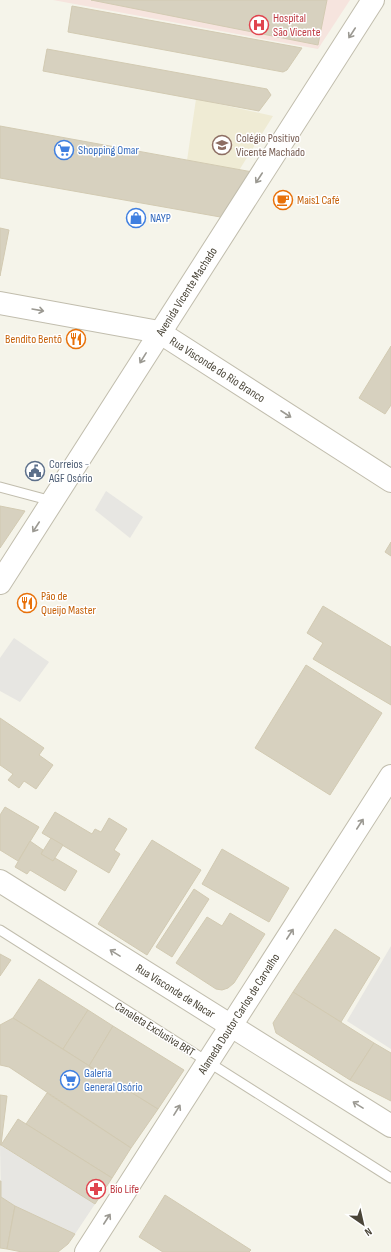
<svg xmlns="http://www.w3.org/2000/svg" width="391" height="1252" font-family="'Sofia Sans Condensed',sans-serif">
  <rect width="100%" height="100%" fill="#f5f4ea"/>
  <polygon fill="#efebd4" points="196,99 273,116 233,180 185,174"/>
  <polygon fill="#f6e4de" points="53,0 350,0 318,49"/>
  <g fill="#e7e6e2">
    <polygon points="106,491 143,517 130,538 95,510"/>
    <polygon points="14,638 49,662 20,702 0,691 0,658"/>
    <polygon points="391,946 391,1049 347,1021"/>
    <polygon points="0,1145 95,1204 75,1234 15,1206 1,1197"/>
  </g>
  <g fill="#d7d1bf" stroke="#d2cab2">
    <polygon points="91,0 327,0 318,45"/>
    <polygon points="72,6 302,48 287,70 283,72 68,32"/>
    <polygon points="47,49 267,89 271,95 259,111 43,71"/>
    <polygon points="0,126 258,173 226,218 0,178"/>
    <polygon points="0,228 9,230 0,276"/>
    <polygon points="391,346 391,405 385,414 359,398"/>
    <polygon points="0,506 25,511 0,548"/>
    <polygon points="391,542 391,556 385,552"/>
    <polygon points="323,606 391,647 391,705 313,659 323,643 307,633"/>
    <polygon points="306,665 382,713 330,795 255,748"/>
    <polygon points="0,718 44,748 39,755 53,765 36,789 24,781 19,788 8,780 13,774 0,765"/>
    <polygon points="5,807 39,827 18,861 0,850 0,815"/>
    <polygon points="55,812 92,834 95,829 101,832 109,818 127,829 114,850 120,854 109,873 42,833"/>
    <polygon points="51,838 63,845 53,861 41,854"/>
    <polygon points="152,840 201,870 147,955 98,924"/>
    <polygon points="30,841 43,850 41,854 53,861 55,858 77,871 65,891 30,870 27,874 15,867"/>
    <polygon points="222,849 289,888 269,922 202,884"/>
    <polygon points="194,889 209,899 172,957 156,947"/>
    <polygon points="230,913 265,934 234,983 228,988 222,990 216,989 176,963 207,917 222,926"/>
    <polygon points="335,929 380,958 341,1022 293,992"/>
    <polygon points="0,954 11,960 0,976"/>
    <polygon points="39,979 88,1010 63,1049 13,1018"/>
    <polygon points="293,992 374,1043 350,1080 276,1033 273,1023"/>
    <polygon points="88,1010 113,1026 89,1066 63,1049"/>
    <polygon points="13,1018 158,1109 131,1148 9,1067 0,1065 0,1025"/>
    <polygon points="113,1026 184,1070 158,1109 89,1066"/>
    <polygon points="374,1043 391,1053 391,1101 350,1080"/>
    <polygon points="47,1093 131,1148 112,1178 26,1124"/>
    <polygon points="0,1095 7,1096 1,1145 0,1145"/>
    <polygon points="18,1119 112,1178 95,1204 1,1145"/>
    <polygon points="0,1181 1,1181 1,1197 15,1206 7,1249 0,1248"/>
    <polygon points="165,1195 251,1250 249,1252 163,1252 139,1237"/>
    <polygon points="15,1206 75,1234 68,1244 58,1252 22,1252 7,1249"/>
  </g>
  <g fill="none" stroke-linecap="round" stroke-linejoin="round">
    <g stroke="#c1bdad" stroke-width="11">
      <g id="service">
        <polyline points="0,487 52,501"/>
        <polyline points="0,930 391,1178"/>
      </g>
    </g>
    <g stroke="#c1bdad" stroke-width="24">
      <g id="tertiary">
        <path id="s1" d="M 0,303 L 159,332 L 391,481"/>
        <path id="s2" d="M 0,583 L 373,0"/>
        <path id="s3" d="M 0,881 L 391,1126"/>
        <path id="s4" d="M 86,1252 L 391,776"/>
      </g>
    </g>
    <use href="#service" stroke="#fff" stroke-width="9"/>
    <use href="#tertiary" stroke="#fff" stroke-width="22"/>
  </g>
  <defs><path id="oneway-shaft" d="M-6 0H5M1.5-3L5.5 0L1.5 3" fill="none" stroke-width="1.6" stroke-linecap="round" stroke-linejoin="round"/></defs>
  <g stroke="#9b9992">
    <use href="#oneway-shaft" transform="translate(352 33) rotate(123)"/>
    <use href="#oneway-shaft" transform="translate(259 178) rotate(123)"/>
    <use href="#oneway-shaft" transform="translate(38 310) rotate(10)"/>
    <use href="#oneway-shaft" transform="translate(143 358) rotate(122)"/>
    <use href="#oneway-shaft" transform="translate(286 414) rotate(33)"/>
    <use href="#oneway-shaft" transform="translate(36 527) rotate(123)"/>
    <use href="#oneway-shaft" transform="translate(360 824) rotate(-57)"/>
    <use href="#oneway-shaft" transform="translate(290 934) rotate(-57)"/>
    <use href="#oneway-shaft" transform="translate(115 953) rotate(-148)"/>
    <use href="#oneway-shaft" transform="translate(358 1105) rotate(-148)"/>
    <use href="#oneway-shaft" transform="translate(177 1110) rotate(-58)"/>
    <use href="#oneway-shaft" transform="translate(107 1219) rotate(-57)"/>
  </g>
  <defs>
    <g id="hospital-ring" transform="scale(1)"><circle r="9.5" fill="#fff" stroke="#e0444e" stroke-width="1.5"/><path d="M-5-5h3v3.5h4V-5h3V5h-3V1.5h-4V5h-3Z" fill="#e0444e"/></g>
    <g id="school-ring" transform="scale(1)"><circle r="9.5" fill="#fff" stroke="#8d6e63" stroke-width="1.5"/><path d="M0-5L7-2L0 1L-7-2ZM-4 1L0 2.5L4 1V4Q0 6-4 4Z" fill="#8d6e63"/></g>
    <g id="supermarket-ring" transform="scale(1)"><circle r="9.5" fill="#fff" stroke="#3f7fe0" stroke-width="1.5"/><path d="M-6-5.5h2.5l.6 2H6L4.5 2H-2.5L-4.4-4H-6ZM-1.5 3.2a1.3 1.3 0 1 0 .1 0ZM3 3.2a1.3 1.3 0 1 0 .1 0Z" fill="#3f7fe0"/></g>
    <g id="cafe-ring" transform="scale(1)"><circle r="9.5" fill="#fff" stroke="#e8710a" stroke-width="1.5"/><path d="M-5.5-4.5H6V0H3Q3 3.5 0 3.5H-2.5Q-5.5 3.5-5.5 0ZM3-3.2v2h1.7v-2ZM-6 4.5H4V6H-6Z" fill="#e8710a"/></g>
    <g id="shop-ring" transform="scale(1)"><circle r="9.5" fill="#fff" stroke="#3f7fe0" stroke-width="1.5"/><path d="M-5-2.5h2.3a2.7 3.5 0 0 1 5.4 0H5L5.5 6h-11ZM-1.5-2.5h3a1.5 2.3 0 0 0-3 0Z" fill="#3f7fe0"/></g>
    <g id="restaurant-ring" transform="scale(1)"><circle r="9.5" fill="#fff" stroke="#e8710a" stroke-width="1.5"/><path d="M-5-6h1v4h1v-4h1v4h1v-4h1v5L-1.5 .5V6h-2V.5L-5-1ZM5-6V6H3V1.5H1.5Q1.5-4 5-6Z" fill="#e8710a"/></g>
    <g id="civic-ring" transform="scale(1)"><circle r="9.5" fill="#fff" stroke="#5c6f8a" stroke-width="1.5"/><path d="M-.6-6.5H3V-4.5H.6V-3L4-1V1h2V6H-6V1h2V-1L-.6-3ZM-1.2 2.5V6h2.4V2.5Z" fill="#5c6f8a"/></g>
    <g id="pharmacy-ring" transform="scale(1)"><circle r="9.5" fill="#fff" stroke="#e0444e" stroke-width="1.5"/><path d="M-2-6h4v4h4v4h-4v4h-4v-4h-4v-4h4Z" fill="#e0444e"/></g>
  </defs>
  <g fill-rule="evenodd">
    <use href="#hospital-ring" x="259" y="25"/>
    <use href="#school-ring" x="222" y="145"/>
    <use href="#supermarket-ring" x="64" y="150"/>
    <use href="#cafe-ring" x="283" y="200"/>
    <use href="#shop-ring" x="136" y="218"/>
    <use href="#restaurant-ring" x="76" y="339"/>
    <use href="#civic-ring" x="35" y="471"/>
    <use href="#restaurant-ring" x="27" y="603"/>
    <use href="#supermarket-ring" x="70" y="1080"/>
    <use href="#pharmacy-ring" x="96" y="1189"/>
  </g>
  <g text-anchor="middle" stroke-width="3" stroke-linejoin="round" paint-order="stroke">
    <g font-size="12" fill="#be3a42" stroke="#fff" text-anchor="start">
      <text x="273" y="22">Hospital<tspan x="273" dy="14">São Vicente</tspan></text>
      <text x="110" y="1193">Bio Life</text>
    </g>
    <g font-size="12" fill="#785e54" stroke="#fff" text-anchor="start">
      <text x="236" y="142">Colégio Positivo<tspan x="236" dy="14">Vicente Machado</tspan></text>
    </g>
    <g font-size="12" fill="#366cbe" stroke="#fff" text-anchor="start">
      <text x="78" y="154">Shopping Omar</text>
      <text x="150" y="222">NAYP</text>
      <text x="84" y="1077">Galeria<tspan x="84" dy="14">General Osório</tspan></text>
    </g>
    <g font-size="12" fill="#c56008" stroke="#fff" text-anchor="start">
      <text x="297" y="204">Mais1 Café</text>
      <text x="62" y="343" text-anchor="end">Bendito Bentô</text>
      <text x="41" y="600">Pão de<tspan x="41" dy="14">Queijo Master</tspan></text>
    </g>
    <g font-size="12" fill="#4a4538" stroke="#fff">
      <text dy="4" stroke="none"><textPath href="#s2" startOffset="346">Avenida Vicente Machado</textPath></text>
      <text dy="4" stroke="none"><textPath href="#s1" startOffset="231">Rua Visconde do Rio Branco</textPath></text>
      <text dy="4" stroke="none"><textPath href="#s3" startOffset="207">Rua Visconde de Nacar</textPath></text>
      <text dy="4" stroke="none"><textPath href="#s4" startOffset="283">Alameda Doutor Carlos de Carvalho</textPath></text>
      <text transform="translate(155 1029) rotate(32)" y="4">Canaleta Exclusiva BRT</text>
    </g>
    <g font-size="12" fill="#4e5e75" stroke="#fff" text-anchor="start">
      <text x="49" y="468">Correios -<tspan x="49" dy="14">AGF Osório</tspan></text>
    </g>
  </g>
  <g transform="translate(363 1224) rotate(146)" stroke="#ffffff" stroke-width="3" paint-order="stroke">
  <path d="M0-3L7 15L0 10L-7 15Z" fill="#4a4538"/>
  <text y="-6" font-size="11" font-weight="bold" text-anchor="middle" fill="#4a4538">N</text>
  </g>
</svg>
